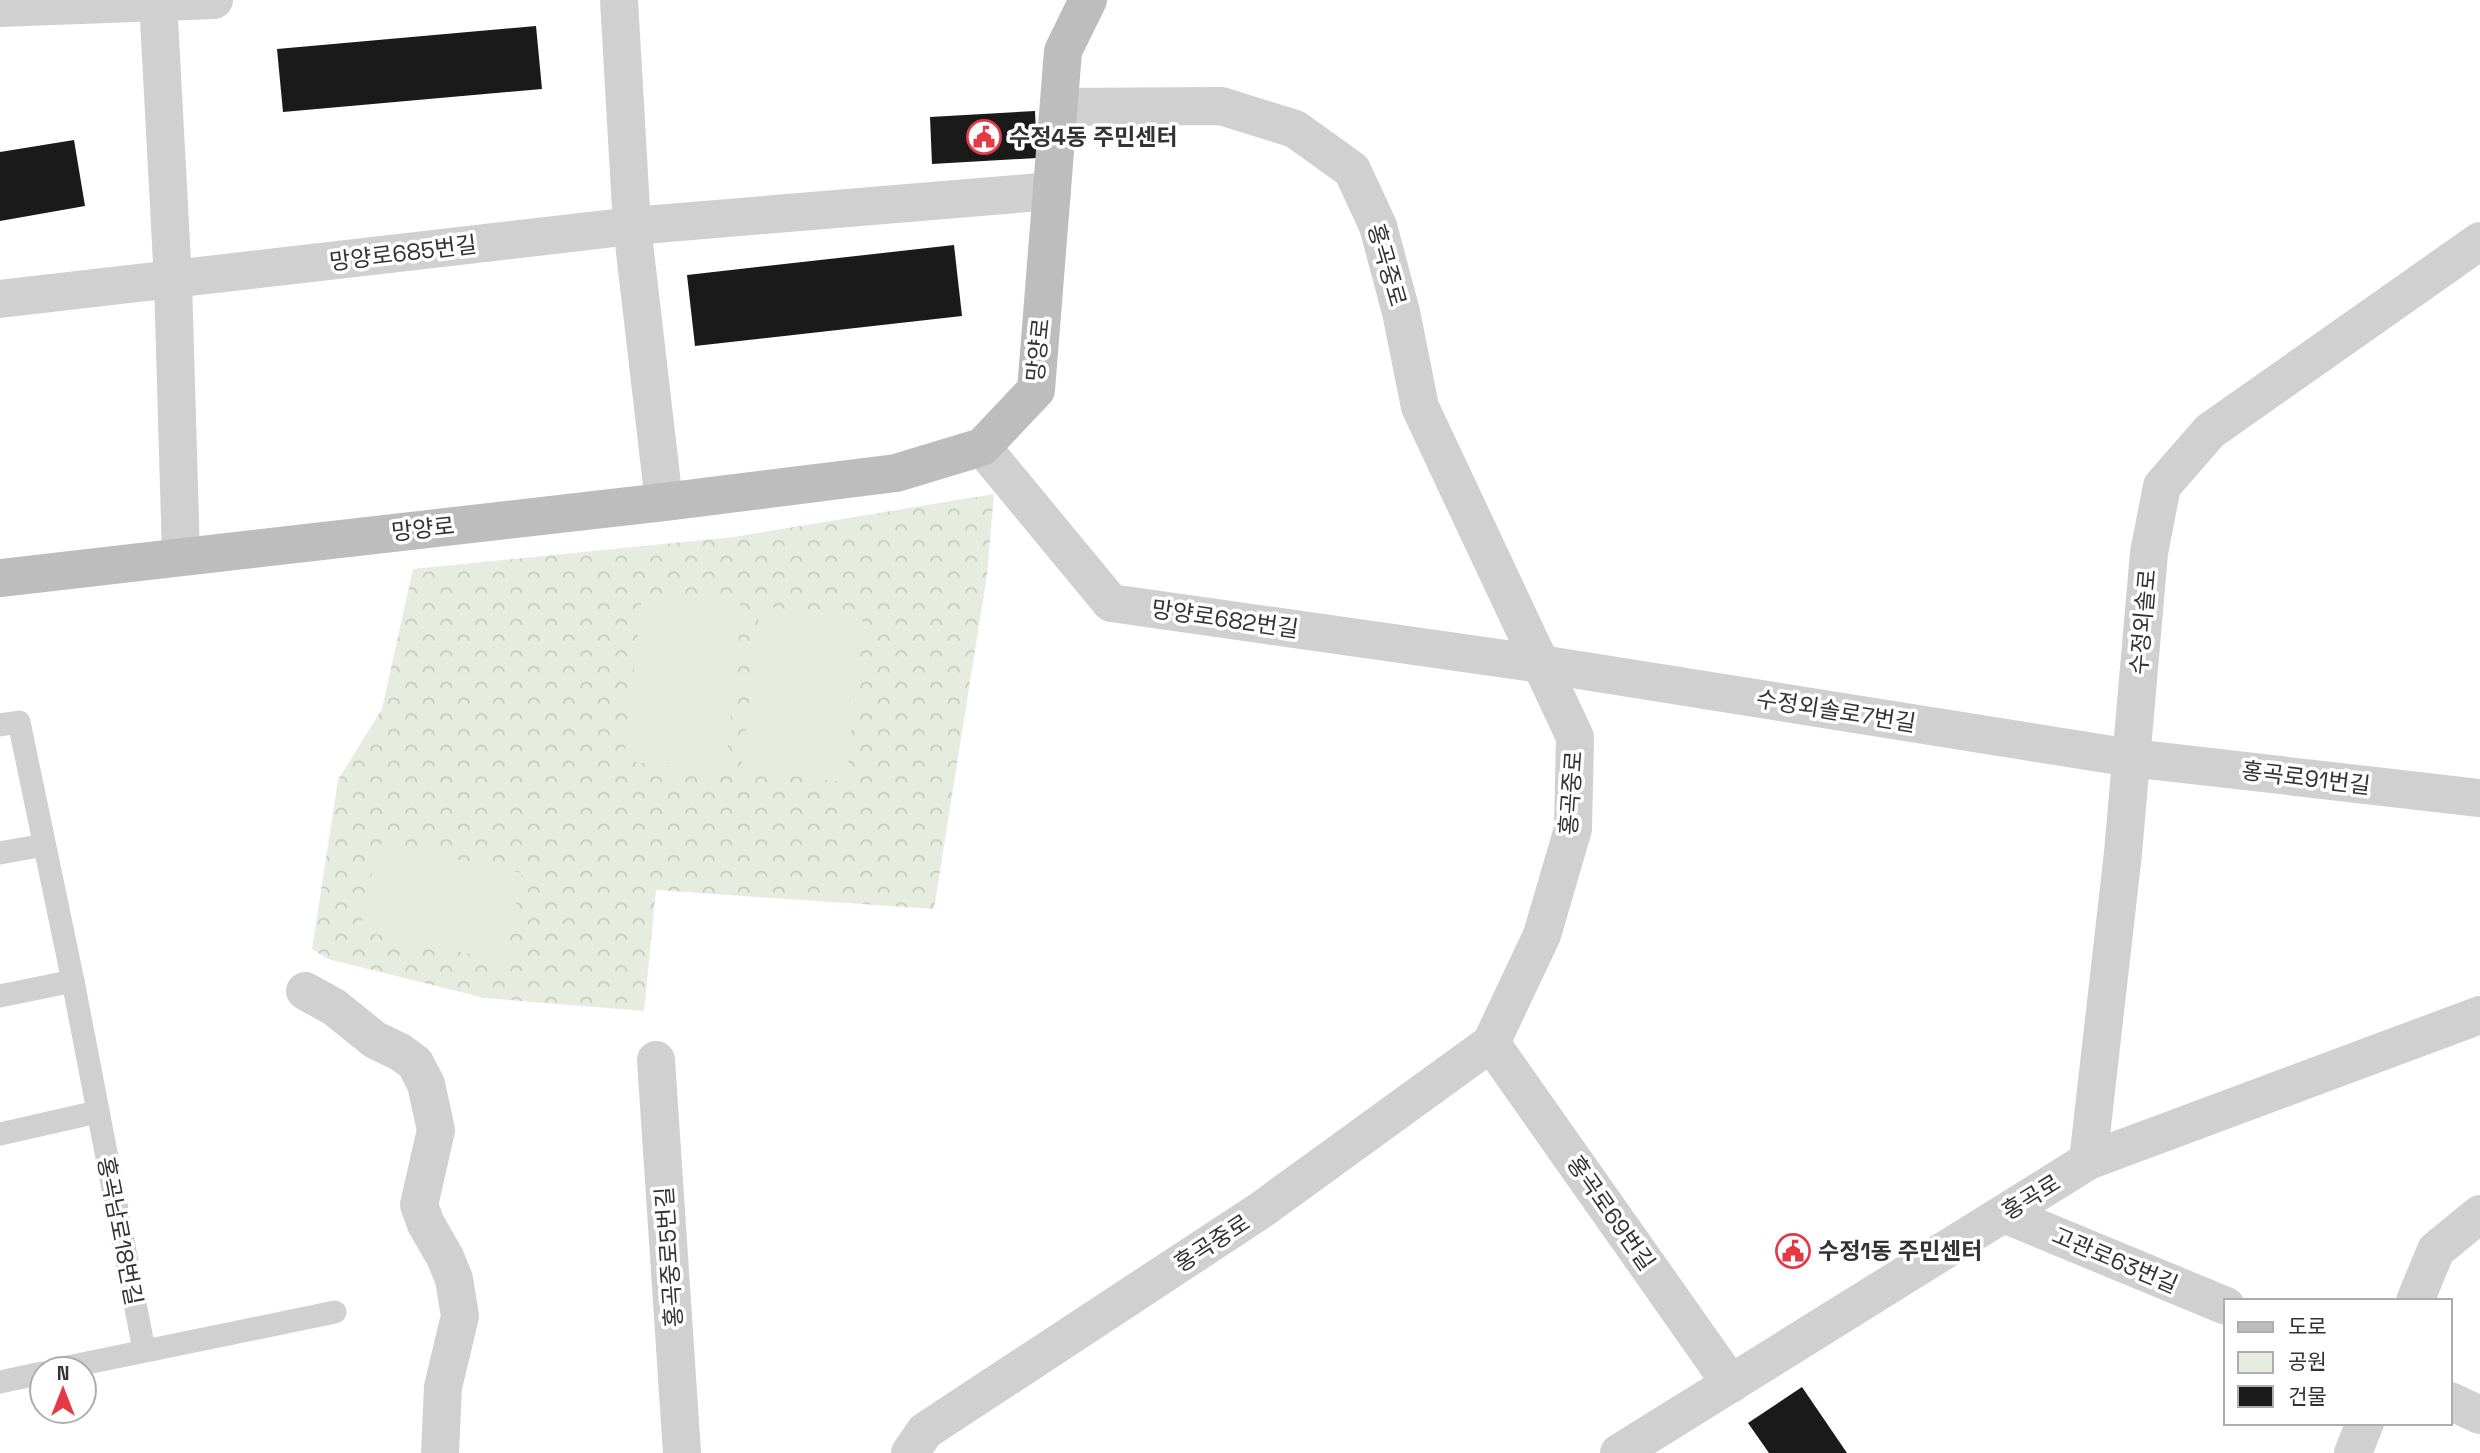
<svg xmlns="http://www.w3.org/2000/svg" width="2480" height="1453" font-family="'Space Grotesk','Noto Sans KR',sans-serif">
  <defs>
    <pattern id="forest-crowns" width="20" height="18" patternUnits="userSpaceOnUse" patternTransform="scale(1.75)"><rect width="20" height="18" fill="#e6ecdf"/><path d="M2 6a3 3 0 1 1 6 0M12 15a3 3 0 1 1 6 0" fill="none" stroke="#c6cbc0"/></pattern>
  </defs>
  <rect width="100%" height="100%" fill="#fff"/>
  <polygon fill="url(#forest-crowns)" points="994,494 987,575 934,909 656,890 644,1011 485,998 328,959 312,949 338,780 382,709 413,569 733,537"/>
  <g fill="#e6ecdf">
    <polygon points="642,595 742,605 725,772 624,761"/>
    <polygon points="760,606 863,617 846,782 741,771"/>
    <polygon points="378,843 522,873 504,961 360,931"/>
  </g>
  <g fill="#1a1a1a">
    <polygon points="536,26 542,89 283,112 277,49"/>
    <polygon points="1035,111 1037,158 932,164 930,117"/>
    <polygon points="74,140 85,206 0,221 0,152"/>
    <polygon points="954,245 962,316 695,346 687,275"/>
    <polygon points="1802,1387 1847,1453 1769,1453 1748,1423"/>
  </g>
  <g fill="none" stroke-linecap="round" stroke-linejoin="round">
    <g stroke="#d0d0d0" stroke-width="23">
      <polyline points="0,725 19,722 73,981 144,1350"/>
      <polyline points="0,853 44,845"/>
      <polyline points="0,996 73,981"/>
      <polyline points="0,1134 97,1112"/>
      <polyline points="58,1369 335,1312"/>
      <polyline points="0,1382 42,1373"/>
    </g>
    <g stroke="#d0d0d0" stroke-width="38">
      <polyline points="158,0 173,281 181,556"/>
      <polyline points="619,0 632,226 664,502"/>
      <polyline points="0,8 214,0"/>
      <polyline points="0,299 632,226 1052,191"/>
      <polyline points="982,447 1111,603 1541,664 2131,758 2480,798"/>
      <polyline points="305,991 334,1007 375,1040 400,1052 415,1063 426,1084 436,1130 419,1205 426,1224 445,1257 454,1279 460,1316 443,1387 440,1453"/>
      <polyline points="1491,1043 1731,1384"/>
      <polyline points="656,1060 682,1453"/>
      <polyline points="2004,1214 2226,1306"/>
      <polyline points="2415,1301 2436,1250 2480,1214"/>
      <polyline points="2450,1401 2480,1415"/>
      <polyline points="2353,1453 2365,1423"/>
    </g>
    <g stroke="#d0d0d0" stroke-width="38">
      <polyline points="2088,1161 2123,853 2149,553 2162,486 2210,431 2480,241"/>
      <polyline points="910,1453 925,1431 1261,1210 1491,1043 1542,935 1573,829 1575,737 1420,407 1401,312 1378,226 1352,170 1295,129 1221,106 1059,107"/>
      <polyline points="1619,1453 2088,1161 2480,1015"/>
    </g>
    <polyline stroke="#bdbdbd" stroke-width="38" points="0,578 664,502 896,473 982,447 1036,390 1063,51 1088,0"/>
  </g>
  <defs>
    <g id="civic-ring" transform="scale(1.75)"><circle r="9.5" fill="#fff" stroke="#e63946" stroke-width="1.5"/><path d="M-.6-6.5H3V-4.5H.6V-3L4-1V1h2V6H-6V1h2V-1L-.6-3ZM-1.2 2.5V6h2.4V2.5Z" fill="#e63946"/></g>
  </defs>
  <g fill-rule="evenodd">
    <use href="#civic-ring" x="984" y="137"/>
    <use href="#civic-ring" x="1793" y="1251"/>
  </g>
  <g text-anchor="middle" stroke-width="7" stroke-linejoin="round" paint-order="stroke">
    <g font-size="23" font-weight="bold" fill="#333" stroke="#fff" text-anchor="start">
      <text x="1009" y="145">수정4동 주민센터</text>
      <text x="1818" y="1259">수정1동 주민센터</text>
    </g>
    <g font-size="23" fill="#333" stroke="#fff">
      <text transform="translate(403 253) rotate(-7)" y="8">망양로685번길</text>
      <text transform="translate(1387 265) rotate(74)" y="8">홍곡중로</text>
      <text transform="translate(1038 350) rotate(-84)" y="8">망양로</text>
      <text transform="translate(423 529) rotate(-6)" y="8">망양로</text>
      <text transform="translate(1225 619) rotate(8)" y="8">망양로682번길</text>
      <text transform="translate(2143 622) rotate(-85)" y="8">수정외솔로</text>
      <text transform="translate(1836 711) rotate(9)" y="8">수정외솔로7번길</text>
      <text transform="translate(2306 778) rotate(7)" y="8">홍곡로91번길</text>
      <text transform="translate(1571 793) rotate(-86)" y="8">홍곡중로</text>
      <text transform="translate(2031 1197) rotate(-32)" y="8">홍곡로</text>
      <text transform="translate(1611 1213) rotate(55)" y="8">홍곡로69번길</text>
      <text transform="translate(120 1231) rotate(79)" y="8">홍곡남로18번길</text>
      <text transform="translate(1212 1243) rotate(-33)" y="8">홍곡중로</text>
      <text transform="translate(669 1257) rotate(-94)" y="8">홍곡중로5번길</text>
      <text transform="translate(2115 1260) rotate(23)" y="8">고관로63번길</text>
    </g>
  </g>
  <rect x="2224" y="1299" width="228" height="126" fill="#ffffff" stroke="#adadad" stroke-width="2"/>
  <rect x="2238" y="1322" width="35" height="10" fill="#bdbdbd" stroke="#adadad" stroke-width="2"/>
  <text x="2288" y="1334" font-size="21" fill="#333333">도로</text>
  <rect x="2238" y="1352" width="35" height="21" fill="#e6ecdf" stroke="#adadad" stroke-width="2"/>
  <text x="2288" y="1369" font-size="21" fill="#333333">공원</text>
  <rect x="2238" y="1386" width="35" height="21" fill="#1a1a1a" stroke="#adadad" stroke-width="2"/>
  <text x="2288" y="1404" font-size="21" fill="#333333">건물</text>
  <g transform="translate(63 1390)"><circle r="33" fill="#ffffff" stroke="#adadad" stroke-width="2"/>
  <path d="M0-5L12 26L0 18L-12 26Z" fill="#e63946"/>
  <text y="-10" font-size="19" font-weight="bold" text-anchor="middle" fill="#333333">N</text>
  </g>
</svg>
